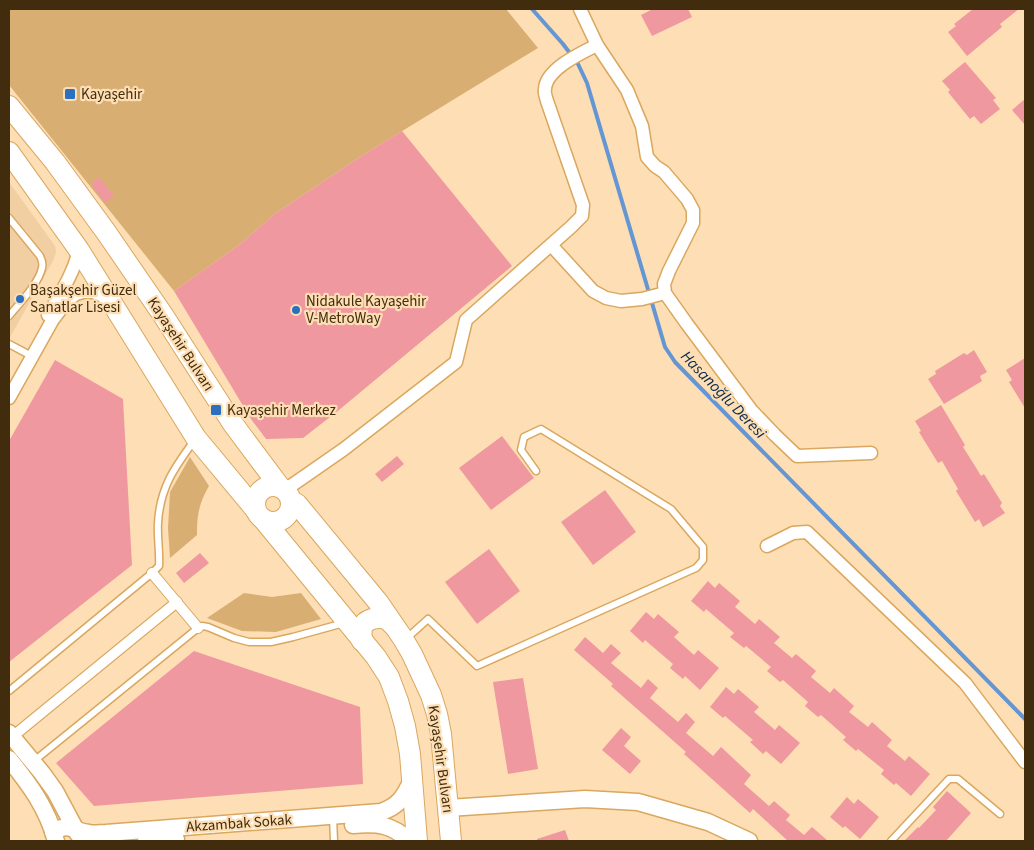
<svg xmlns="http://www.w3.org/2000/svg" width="1034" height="850" font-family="'Source Sans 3',sans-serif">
  <rect width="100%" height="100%" fill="#fedeb4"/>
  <polygon fill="#f1cfa2" points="9,182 55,246 56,252 54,259 9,339"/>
  <g fill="#d9ae73">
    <polygon points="9,9 506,9 538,48 363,155 276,213 239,245 174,291 9,85"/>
    <path d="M 190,457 L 209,486 C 199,504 197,514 197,535 L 170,558 L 168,528 L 170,492 Z"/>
    <polygon points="244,593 272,597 301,593 321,619 276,632 242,631 207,618"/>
  </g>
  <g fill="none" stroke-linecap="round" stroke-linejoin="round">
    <polyline stroke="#6496d4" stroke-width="4" points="532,9 563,44 578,64 587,83 665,347 675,362 1025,719"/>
  </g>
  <g fill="#f0989f">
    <polygon points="653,9 688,9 692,17 652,36 641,15"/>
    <polygon points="973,9 1019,9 1000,24 1002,27 967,56 948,32 956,26 954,24"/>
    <polygon points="965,62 996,98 993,100 1000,109 981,124 974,116 970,119 948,92 950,90 942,81"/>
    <polygon points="1025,99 1025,125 1012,110"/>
    <polygon points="402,131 512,266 339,410 303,438 266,439 251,419 174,291 239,245 276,213 363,155"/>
    <polygon points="99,177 114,196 105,203 91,184"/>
    <polygon points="974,350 987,372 980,376 982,381 944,404 928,379 936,374 935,371 964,353 967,355"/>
    <polygon points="1025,358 1025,408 1009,382 1012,380 1006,370"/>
    <polygon points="55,360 123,399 132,565 9,662 9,441"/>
    <polygon points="941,405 965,445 963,447 975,466 981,476 984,474 1002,503 1000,506 1005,513 983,527 979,519 975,522 956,491 958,489 942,461 938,463 919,432 921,431 915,421"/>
    <polygon points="502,436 534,478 491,510 459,468"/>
    <polygon points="397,456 404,464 382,482 375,474"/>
    <polygon points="605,490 636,532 593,565 561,522"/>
    <polygon points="489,549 520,591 477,624 445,582"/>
    <polygon points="200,553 209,563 184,583 176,573"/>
    <polygon points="708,581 715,588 719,583 740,601 735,607 755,624 759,619 780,637 774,643 792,658 796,654 816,671 811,677 830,693 834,688 854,706 849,712 868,727 872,722 892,740 887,746 905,761 909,756 930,774 911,796 896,783 894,785 881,774 884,770 858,749 856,751 843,740 846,737 821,715 818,717 805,706 808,702 783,680 780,682 767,671 771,667 746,646 744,648 730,637 734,633 706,609 704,612 691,601"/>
    <polygon points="646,612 654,619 658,614 679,632 674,637 694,655 698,650 719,668 700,690 685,676 683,679 670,668 673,664 645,640 643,643 630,631"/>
    <polygon points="585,637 603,653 611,644 621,653 611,663 641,688 648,679 658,688 650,698 678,722 686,713 695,722 686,733 713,756 721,747 751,775 744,784 769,806 774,801 790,815 786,820 804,835 812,827 828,841 788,841 753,809 750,813 684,754 686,752 611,686 613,684 574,650"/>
    <polygon points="194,651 360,707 363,784 94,806 56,763"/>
    <polygon points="523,678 538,769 508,774 493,682"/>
    <polygon points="726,687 734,694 738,689 759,707 754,712 775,730 779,725 800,743 781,764 766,751 763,754 750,742 753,740 725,716 723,718 710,707"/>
    <polygon points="621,728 631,737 624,746 641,761 630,774 602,750"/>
    <polygon points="947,791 971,813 946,841 904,841 918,827 919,828 936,810 933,807"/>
    <polygon points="847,797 854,804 858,799 879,817 860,839 845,826 843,828 830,817"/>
    <polygon points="565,830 569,841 537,841 537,839"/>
  </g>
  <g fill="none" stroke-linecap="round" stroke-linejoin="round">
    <g stroke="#daa75e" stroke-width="9">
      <g id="service">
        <path d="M 9,218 L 40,256 C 42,260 43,264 42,268 C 39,283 19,304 9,316"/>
        <polyline points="9,344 26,353"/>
        <polyline points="407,638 428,619 477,666 696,568 703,560 703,547 671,509 541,429 524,437 521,450 536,471"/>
        <path d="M 9,691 L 152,573 L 159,566 C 160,552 157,537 158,523 C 160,488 174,468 194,441"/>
        <polyline points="34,761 198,628 202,626 208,627 234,638 249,642 271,642 293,637 344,623"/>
        <polyline points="333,817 334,841"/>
        <polyline points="891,841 949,779 958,779 1000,814"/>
      </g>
    </g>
    <g stroke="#daa75e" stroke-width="12">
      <g id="pedestrian">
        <polyline points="152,573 198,628"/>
        <polyline points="12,737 177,602"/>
      </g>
    </g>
    <g stroke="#daa75e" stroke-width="15">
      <g id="minor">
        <polyline points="580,9 597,45 627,90 642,126 647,157 655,166 664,172 687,199 693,210 693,223 669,271 664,284 665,293 687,324 752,411 775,435 797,456 871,453"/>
        <polyline points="551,245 593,291 606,298 621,301 642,299 665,293"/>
        <path d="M 48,315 C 60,294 74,273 79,250"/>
        <polyline points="9,398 52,321 67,301 76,294 83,292 93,292 107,297"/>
        <path d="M 285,490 L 344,449 L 456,362 L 466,320 L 571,227 L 582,216 L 583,205 L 547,101 C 546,97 544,93 545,89 C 546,69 581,53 597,45"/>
        <polyline points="767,546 793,533 807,532 965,683 1025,762"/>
      </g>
    </g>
    <g stroke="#daa75e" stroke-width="19">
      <g id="tertiary">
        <polyline points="9,733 42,773 55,791 78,834"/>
        <path d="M 9,759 C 30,785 47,808 56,841"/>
        <polyline points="448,808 585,799 638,802 708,822 749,841"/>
        <path d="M 353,825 C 378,823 391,824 410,841"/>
        <path d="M 53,832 C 70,822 72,831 89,833 C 94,834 100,833 106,833 L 381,812 C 399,806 404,797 412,780"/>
        <polyline points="146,841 176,839"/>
      </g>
    </g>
    <g stroke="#daa75e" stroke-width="22">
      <g id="primary">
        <polyline points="9,106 55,162 106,232 163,315 233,424 280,487"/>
        <polyline points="9,152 79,250 196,438 255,509"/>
        <circle cx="273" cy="504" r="18"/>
        <polyline points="291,501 297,504 378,602 402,637 412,654 431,695 437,714 441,734 451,841"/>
        <polyline points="263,519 376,657 389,677 398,701 405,726 410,754 417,841"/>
        <path d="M 362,641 C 362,638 361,632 362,628 C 365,618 380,616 388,620 C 390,622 392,624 394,626"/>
      </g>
    </g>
    <use href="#service" stroke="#fff" stroke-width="6"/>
    <use href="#pedestrian" stroke="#fff" stroke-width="10"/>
    <use href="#minor" stroke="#fff" stroke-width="12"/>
    <use href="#tertiary" stroke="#fff" stroke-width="16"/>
    <use href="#primary" stroke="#fff" stroke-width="20"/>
  </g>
  <g fill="#2a6fc0" stroke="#fedeb4" stroke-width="2">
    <rect x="64" y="88" width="12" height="12" rx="2.5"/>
    <circle cx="20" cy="299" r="5"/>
    <circle cx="296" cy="310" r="5"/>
    <rect x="210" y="404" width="12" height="12" rx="2.5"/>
  </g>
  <g text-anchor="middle" stroke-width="4.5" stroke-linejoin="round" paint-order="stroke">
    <g font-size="15" fill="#412d0d" stroke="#fedeb4" text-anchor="start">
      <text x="81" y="99">Kayaşehir</text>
      <text x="30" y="295">Başakşehir Güzel<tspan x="30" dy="17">Sanatlar Lisesi</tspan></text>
      <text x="306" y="306">Nidakule Kayaşehir<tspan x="306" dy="17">V-MetroWay</tspan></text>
      <text x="227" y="415">Kayaşehir Merkez</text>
    </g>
    <g font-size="15" fill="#412d0d" stroke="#fedeb4">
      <text transform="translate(181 344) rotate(57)" y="5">Kayaşehir Bulvarı</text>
      <text transform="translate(441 759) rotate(82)" y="5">Kayaşehir Bulvarı</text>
      <text transform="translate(239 823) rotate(-4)" y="5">Akzambak Sokak</text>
    </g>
    <g font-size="16" font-style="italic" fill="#062950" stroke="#fedeb4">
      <text transform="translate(724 394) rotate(46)" y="6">Hasanoğlu Deresi</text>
    </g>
  </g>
  <rect width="1034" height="850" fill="none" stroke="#412d0d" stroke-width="20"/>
</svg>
